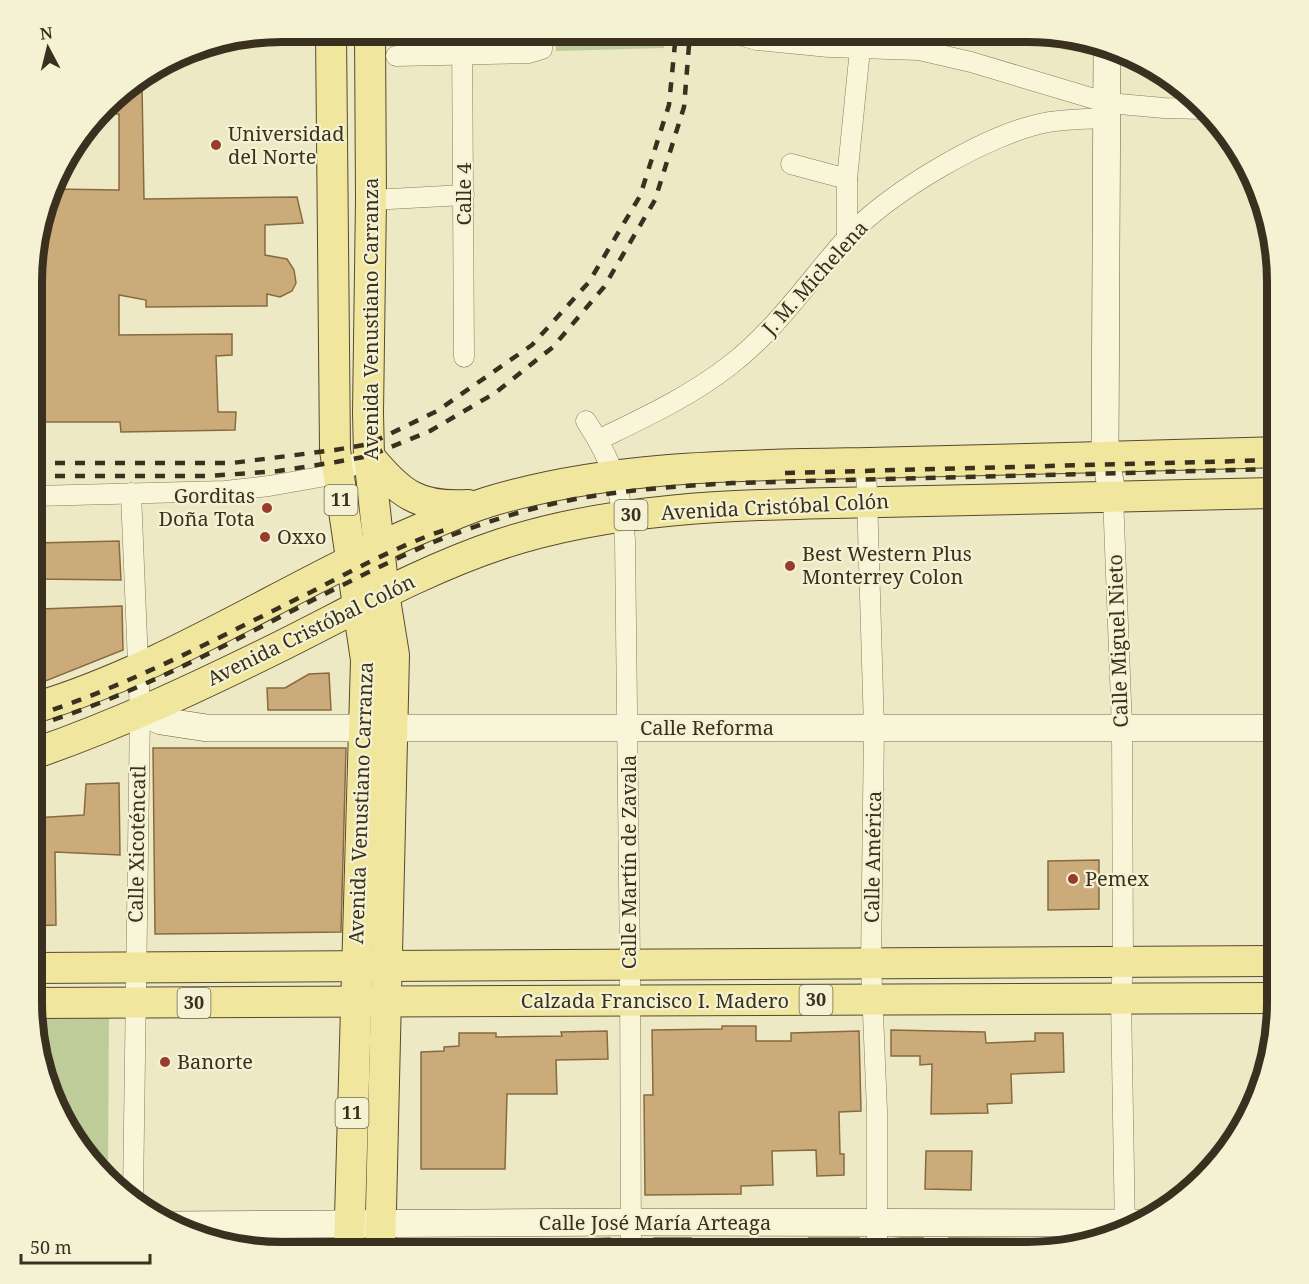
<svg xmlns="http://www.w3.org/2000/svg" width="1309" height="1284" font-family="'Noto Serif',serif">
  <rect width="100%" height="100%" fill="#eee9c5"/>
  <g fill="#bdcc98">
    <polygon points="554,32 663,33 664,48 556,51"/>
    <polygon points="32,1013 109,1013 108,1175 83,1155 50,1098"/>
  </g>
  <g fill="#ccab7b" stroke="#886a41" stroke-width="1.5">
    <polygon points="142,86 144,199 297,197 303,223 265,225 265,255 287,259 294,270 296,283 292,291 280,297 267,294 267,306 146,307 146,300 119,295 119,335 232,334 232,355 216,356 218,412 236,412 235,430 121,432 120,422 35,422 36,233 53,189 119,190 119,114 101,114 117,93 129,87"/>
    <polygon points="119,541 121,580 34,579 35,543"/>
    <polygon points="122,606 123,650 43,682 41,609"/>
    <polygon points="329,673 331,710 268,710 267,688 285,688 309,674"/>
    <polygon points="153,748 346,748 341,932 155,934"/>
    <polygon points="119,783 120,855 55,852 56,925 33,926 33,818 84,815 86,784"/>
    <polygon points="1099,860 1099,909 1048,910 1048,861"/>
    <polygon points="722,1026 756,1026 756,1041 791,1041 791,1033 859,1031 861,1111 839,1112 840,1154 844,1154 844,1175 817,1176 816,1150 772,1151 773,1185 741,1186 741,1194 645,1195 644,1095 653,1095 652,1030 722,1029"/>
    <polygon points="891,1030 985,1032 986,1043 1035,1041 1035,1033 1063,1033 1064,1072 1011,1074 1012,1103 987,1104 988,1113 931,1114 932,1064 920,1065 920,1056 891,1056"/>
    <polygon points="607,1031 608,1059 556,1060 557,1094 507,1094 505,1169 421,1169 421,1052 444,1051 444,1047 459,1046 459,1033 496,1033 496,1037 562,1036 561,1032"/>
    <polygon points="926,1151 972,1151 971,1190 925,1189"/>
    <polygon points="610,1238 611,1252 540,1252 540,1241"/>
    <polygon points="654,1238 691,1238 691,1252 643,1252"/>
    <polygon points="809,1238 859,1238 860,1252 810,1252"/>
    <polygon points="901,1238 923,1238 923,1252 892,1252 891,1239"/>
    <polygon points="949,1238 1085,1239 1086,1242 1043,1252 949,1252"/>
  </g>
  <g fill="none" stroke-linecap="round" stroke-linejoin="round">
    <g stroke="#897c5b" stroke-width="21">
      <g id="street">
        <polyline points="462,32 464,357"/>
        <polyline points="732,33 757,40 829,47 919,50 971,62 1108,103 1164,108 1202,109"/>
        <polyline points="396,56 529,53 542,49 543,32"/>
        <polyline points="791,164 847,179"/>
        <polyline points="371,200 464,195"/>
        <polyline points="847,236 847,179 860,49"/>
        <path d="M 586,421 C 614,464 621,489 625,540 L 630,965 L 631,1252"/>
        <path d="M 598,440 C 643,418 689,397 729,366 C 775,331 808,282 846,239 C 885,194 990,132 1049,122 C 1068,119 1088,119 1108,118"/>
        <polyline points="866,463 874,728 871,964 877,1111 877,1252"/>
        <polyline points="131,493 140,712 133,1195"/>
        <polyline points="35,496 225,491 269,486 337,474 369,456"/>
        <polyline points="1113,496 1122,728 1123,962 1121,999 1125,1232"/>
      </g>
    </g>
    <g stroke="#6b5c3e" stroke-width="28">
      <g id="secondary">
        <polyline points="1107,50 1105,457 1113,496"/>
        <polyline points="140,712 161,721 207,728 1277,728"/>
        <polyline points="169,1225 631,1222 1141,1223"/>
      </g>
    </g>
    <g stroke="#57492f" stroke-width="32">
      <g id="primary">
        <polyline points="331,32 335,450 366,660 349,1252"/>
        <polyline points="370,32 371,200 368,413 369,456 384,593 394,655 380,1252"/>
        <path d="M 369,456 C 400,494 418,508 468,505"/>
        <path d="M 34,708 C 171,667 291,583 422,528 C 444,519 466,509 488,502 C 610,465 742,465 868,463 C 1004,460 1141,456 1277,452"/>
        <path d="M 33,754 C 120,724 202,685 283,645 C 355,609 425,569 501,544 C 623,504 754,505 881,502 C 1013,498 1145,495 1277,493"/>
        <polyline points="32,968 1277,961"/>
        <polyline points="32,1003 1277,998"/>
      </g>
    </g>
    <use href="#street" stroke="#f9f5d8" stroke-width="20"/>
    <use href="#secondary" stroke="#f9f5d8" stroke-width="27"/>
    <use href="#primary" stroke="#f1e69d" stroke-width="30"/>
    <g stroke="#39301f" stroke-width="4.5" stroke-dasharray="10 10" stroke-linecap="butt">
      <polyline points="35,463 232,463 335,450 369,444 437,411 532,345 589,282 640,196 669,105 676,33"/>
      <polyline points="785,473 1277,460"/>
      <polyline points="35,476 209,476 278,471 336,462 369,456 430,431 495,393 553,347 604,287 655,200 684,107 690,33"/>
      <path d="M 34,716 C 131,685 221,636 313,591 C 357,568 402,544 450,528"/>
      <path d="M 34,726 C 175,683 299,600 434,542 C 481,523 537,505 587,497 C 635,489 683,486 732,483 L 1277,469"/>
    </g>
  </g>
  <g fill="#973e2b" stroke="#f5f2d4" stroke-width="2">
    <circle cx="216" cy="145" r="6"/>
    <circle cx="267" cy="508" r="6"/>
    <circle cx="265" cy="537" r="6"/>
    <circle cx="790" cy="566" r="6"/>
    <circle cx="1073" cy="879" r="6"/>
    <circle cx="165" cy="1062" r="6"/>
  </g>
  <g text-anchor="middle" stroke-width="4.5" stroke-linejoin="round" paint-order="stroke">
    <g fill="#f5f2d4" stroke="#716a55" stroke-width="1.5">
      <rect x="324.5" y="485" width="33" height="30" rx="4.5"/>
      <rect x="614.5" y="500" width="33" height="30" rx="4.5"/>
      <rect x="799.5" y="985" width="33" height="30" rx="4.5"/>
      <rect x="177.5" y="988" width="33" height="30" rx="4.5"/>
      <rect x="335.5" y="1098" width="33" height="30" rx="4.5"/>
    </g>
    <g font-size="18" font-weight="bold" fill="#39301f">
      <text x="341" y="506">11</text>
      <text x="631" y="521">30</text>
      <text x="816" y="1006">30</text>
      <text x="194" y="1009">30</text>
      <text x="352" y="1119">11</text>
    </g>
    <g font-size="20" fill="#39301f" stroke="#f5f2d4" text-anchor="start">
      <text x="228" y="141">Universidad<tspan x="228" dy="23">del Norte</tspan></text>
      <text x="255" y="503" text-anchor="end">Gorditas<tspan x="255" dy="23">Doña Tota</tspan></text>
      <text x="277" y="544">Oxxo</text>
      <text x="802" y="561">Best Western Plus<tspan x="802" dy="23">Monterrey Colon</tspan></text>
      <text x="1085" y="886">Pemex</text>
      <text x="177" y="1069">Banorte</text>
    </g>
    <g font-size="20" fill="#39301f" stroke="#f5f2d4">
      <text transform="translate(464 194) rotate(-90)" y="7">Calle 4</text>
      <text transform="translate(815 278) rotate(-48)" y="7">J. M. Michelena</text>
      <text transform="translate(371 319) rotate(-90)" y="7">Avenida Venustiano Carranza</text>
      <text transform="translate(775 507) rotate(-3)" y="7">Avenida Cristóbal Colón</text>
      <text transform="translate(311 630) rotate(-26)" y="7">Avenida Cristóbal Colón</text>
      <text transform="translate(1118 641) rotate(-92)" y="7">Calle Miguel Nieto</text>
      <text x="707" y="735">Calle Reforma</text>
      <text transform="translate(361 803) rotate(-88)" y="7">Avenida Venustiano Carranza</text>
      <text transform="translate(137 844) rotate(-89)" y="7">Calle Xicoténcatl</text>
      <text transform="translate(873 857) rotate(-89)" y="7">Calle América</text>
      <text transform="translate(629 862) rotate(-90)" y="7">Calle Martín de Zavala</text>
      <text x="655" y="1008">Calzada Francisco I. Madero</text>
      <text x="655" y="1230">Calle José María Arteaga</text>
    </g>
  </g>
  <path d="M0 0H1309V1284H0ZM282 42H1027A240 240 0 0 1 1267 282V1002A240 240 0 0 1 1027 1242H282A240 240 0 0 1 42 1002V282A240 240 0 0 1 282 42Z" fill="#f5f2d4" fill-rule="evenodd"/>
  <path fill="none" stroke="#39301f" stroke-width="8" d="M282 42H1027A240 240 0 0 1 1267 282V1002A240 240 0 0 1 1027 1242H282A240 240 0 0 1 42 1002V282A240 240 0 0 1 282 42Z"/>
  <g transform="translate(48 48) rotate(353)" stroke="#f5f2d4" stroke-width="4.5" paint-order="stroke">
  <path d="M0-4.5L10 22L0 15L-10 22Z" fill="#39301f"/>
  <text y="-9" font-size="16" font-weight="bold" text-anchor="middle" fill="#39301f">N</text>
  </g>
  <path d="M21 1254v9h129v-9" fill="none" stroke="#39301f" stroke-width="3"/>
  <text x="30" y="1254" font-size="18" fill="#39301f" stroke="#f5f2d4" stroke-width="4.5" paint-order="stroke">50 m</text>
</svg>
